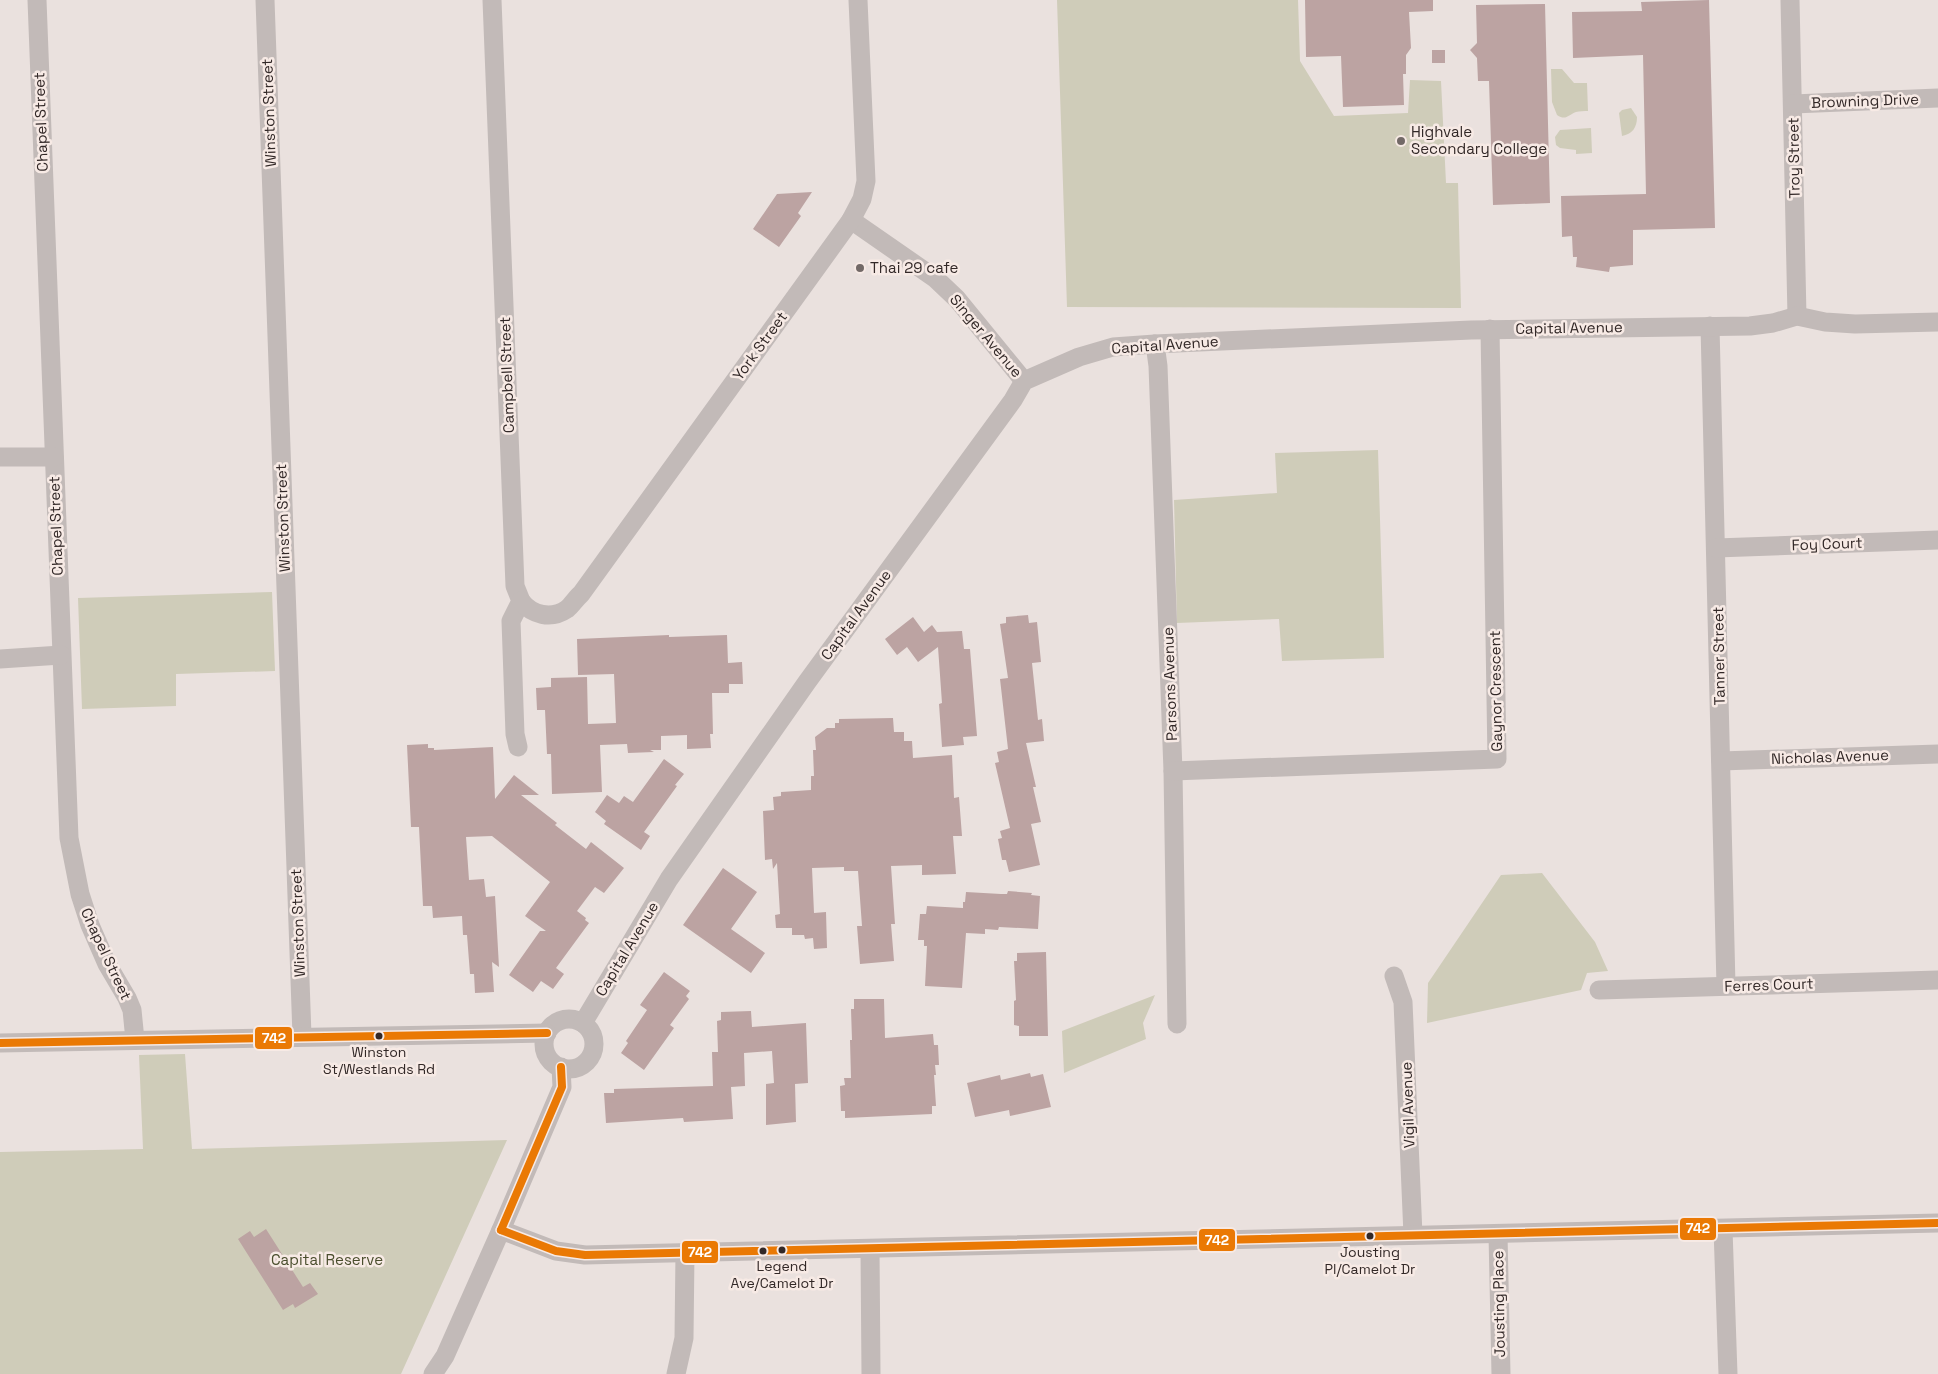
<svg xmlns="http://www.w3.org/2000/svg" width="1938" height="1374" font-family="'Space Grotesk',sans-serif">
  <rect width="100%" height="100%" fill="#eae1de"/>
  <g fill="#cfccb9">
    <polygon points="1057,0 1298,0 1300,61 1334,116 1408,113 1410,80 1441,81 1446,183 1458,183 1461,308 1067,307"/>
    <path d="M 1551,69 L 1562,69 L 1574,83 L 1587,83 L 1588,111 C 1585,111 1579,111 1576,112 C 1568,115 1566,121 1557,115 L 1552,102 Z"/>
    <path d="M 1631,108 L 1637,117 C 1637,128 1632,134 1622,136 L 1619,113 L 1622,110 Z"/>
    <polygon points="1591,128 1592,153 1576,154 1576,150 1560,148 1556,145 1555,137 1560,130"/>
    <polygon points="1378,450 1384,658 1282,661 1279,619 1177,623 1174,500 1277,493 1275,453"/>
    <polygon points="272,592 275,671 176,674 176,706 82,709 78,598"/>
    <polygon points="1542,873 1595,942 1608,971 1587,973 1581,990 1427,1023 1428,983 1501,875"/>
    <polygon points="1155,995 1143,1023 1146,1039 1064,1073 1062,1031"/>
    <polygon points="185,1054 192,1149 507,1140 401,1374 0,1374 0,1152 143,1149 139,1055"/>
  </g>
  <g fill="#bca3a2">
    <polygon points="1305,0 1433,0 1433,11 1409,12 1411,48 1406,55 1406,74 1403,74 1404,105 1343,107 1341,56 1306,57"/>
    <polygon points="1709,0 1715,228 1633,230 1633,265 1610,267 1609,272 1576,267 1577,257 1573,257 1572,236 1562,237 1561,196 1646,194 1643,55 1573,58 1572,12 1642,11 1641,2"/>
    <polygon points="1545,4 1550,203 1493,205 1489,81 1478,81 1477,58 1470,50 1477,43 1476,5"/>
    <rect x="1432" y="50" width="13" height="13"/>
    <polygon points="812,192 798,213 801,216 779,247 753,229 777,194"/>
    <polygon points="1028,615 1029,623 1037,622 1041,662 1032,663 1038,720 1042,719 1044,741 1026,743 1036,787 1033,787 1041,822 1031,824 1040,865 1009,872 1006,860 1002,860 998,839 1002,838 1000,831 1010,828 995,763 999,762 997,752 1008,749 1000,679 1008,678 1000,624 1006,623 1006,617"/>
    <polygon points="913,617 924,632 932,625 937,632 962,631 964,649 970,649 977,736 963,737 964,745 942,747 939,704 942,703 938,647 918,662 907,647 897,655 885,639"/>
    <polygon points="669,635 669,637 727,635 728,663 742,662 743,684 729,684 729,693 712,693 713,734 710,734 711,748 687,749 687,735 661,736 661,750 650,750 654,752 628,753 627,744 600,745 602,792 552,794 551,754 547,754 545,710 537,710 536,688 551,687 551,678 587,677 588,724 616,723 614,674 578,675 577,639"/>
    <polygon points="893,718 894,732 904,732 904,741 912,741 913,758 952,755 954,798 959,797 962,836 953,836 956,874 922,875 922,865 891,866 895,924 891,924 894,961 860,964 857,926 862,926 858,871 844,871 844,867 812,868 814,913 826,912 827,948 814,949 813,938 805,939 804,935 792,935 792,928 776,928 775,915 780,914 777,863 773,869 772,859 765,860 763,811 774,810 773,797 781,796 781,792 811,790 811,776 814,776 813,750 816,750 815,737 827,728 835,728 835,723 839,723 839,719"/>
    <polygon points="428,744 428,748 434,748 434,750 493,747 495,799 514,775 539,795 521,795 557,823 555,825 586,849 591,842 624,868 604,893 595,887 577,911 586,918 585,920 589,923 556,968 564,974 553,989 541,981 533,992 509,975 540,931 546,931 525,916 550,882 492,836 466,837 469,880 484,879 486,897 495,896 499,967 492,962 494,992 475,993 474,974 470,974 467,935 463,935 462,916 433,918 432,906 423,906 419,827 411,827 407,745"/>
    <polygon points="664,759 684,774 675,785 677,786 644,832 650,836 641,850 604,824 606,821 595,812 607,795 619,803 624,796 633,802"/>
    <polygon points="723,868 757,892 731,929 765,953 751,973 683,925"/>
    <polygon points="1008,891 1032,893 1031,895 1040,896 1038,929 999,927 998,930 985,929 985,934 966,933 962,988 925,986 927,946 924,946 924,940 918,940 920,914 926,914 927,906 963,908 963,902 965,902 966,892 1001,894 1007,894"/>
    <polygon points="1046,952 1048,1036 1019,1036 1019,1026 1014,1025 1014,1001 1016,1000 1014,961 1017,961 1017,953"/>
    <polygon points="664,972 690,991 686,996 689,999 670,1025 674,1028 644,1070 621,1053 628,1043 626,1041 647,1010 640,1005"/>
    <polygon points="854,999 884,999 885,1038 933,1034 934,1045 938,1045 939,1065 935,1065 936,1075 934,1075 936,1106 932,1106 932,1114 845,1118 845,1111 841,1111 840,1086 845,1085 844,1078 851,1078 850,1040 852,1040 851,1009 854,1009"/>
    <polygon points="751,1011 752,1027 806,1023 808,1083 795,1084 796,1122 766,1125 766,1084 774,1083 772,1051 744,1053 745,1086 731,1087 733,1119 684,1122 683,1118 606,1123 604,1093 614,1093 614,1089 713,1086 712,1052 718,1052 717,1021 721,1020 721,1012"/>
    <polygon points="1030,1073 1031,1077 1043,1074 1051,1107 1010,1116 1009,1110 975,1117 967,1083 1000,1075 1001,1080"/>
    <polygon points="266,1229 303,1287 310,1283 318,1294 295,1308 293,1304 283,1310 238,1239 250,1231 254,1237"/>
  </g>
  <g fill="none" stroke-linecap="round" stroke-linejoin="round">
    <g stroke="#c2bab8" stroke-width="19">
      <polyline points="37,0 69,838 80,894 90,925 107,964 127,998 132,1010 135,1040"/>
      <polyline points="265,0 302,1036"/>
      <polyline points="492,0 515,586 521,601 511,621 515,734 518,747"/>
      <polyline points="1790,0 1797,316"/>
      <polyline points="1793,104 1938,98"/>
      <polyline points="851,220 936,279 957,299 1024,381"/>
      <polyline points="1710,326 1726,986"/>
      <polyline points="1155,344 1158,366 1173,771 1177,1024"/>
      <polyline points="0,457 54,457"/>
      <polyline points="1716,548 1938,540"/>
      <path d="M 521,601 C 532,615 551,620 567,609 C 572,605 576,598 581,594 L 851,220 L 862,199 L 866,181 L 858,0"/>
      <polyline points="0,659 61,655"/>
      <polyline points="1721,761 1938,754"/>
      <polyline points="1173,771 1497,759 1490,329"/>
      <polyline points="1394,976 1403,1002 1413,1235"/>
      <polyline points="1599,990 1938,980"/>
      <circle cx="569" cy="1044" r="25"/>
      <polyline points="583,1023 669,879 807,682 1013,400 1024,381 1079,357 1113,347 1155,344 1471,330 1750,326 1773,323 1797,316 1825,322 1855,324 1938,322"/>
      <polyline points="0,1043 547,1033"/>
      <polyline points="1723,1229 1728,1374"/>
      <polyline points="501,1230 556,1251 585,1255 1938,1223"/>
      <polyline points="1498,1234 1501,1374"/>
      <polyline points="870,1249 871,1374"/>
      <polyline points="433,1374 445,1356 501,1230 562,1087 561,1067"/>
      <polyline points="676,1374 684,1338 685,1253"/>
    </g>
    <g stroke="#f7eae5" stroke-width="11">
      <g id="bus-1">
        <polyline points="0,1043 547,1033"/>
        <polyline points="501,1230 556,1251 585,1255 1938,1223"/>
        <polyline points="501,1230 562,1087 561,1067"/>
      </g>
    </g>
    <use href="#bus-1" stroke="#ea7904" stroke-width="8"/>
  </g>
  <g fill="#726967" stroke="#f7eae5" stroke-width="2">
    <circle cx="1401" cy="141" r="5"/>
    <circle cx="860" cy="268" r="5"/>
  </g>
  <g fill="#322827" stroke="#f7eae5" stroke-width="2">
    <circle cx="379" cy="1036" r="4.5"/>
    <circle cx="1370" cy="1236" r="4.5"/>
    <circle cx="782" cy="1250" r="4.5"/>
    <circle cx="763" cy="1251" r="4.5"/>
  </g>
  <g text-anchor="middle" stroke-width="5" stroke-linejoin="round" paint-order="stroke">
    <g font-size="14" fill="#322827" stroke="#f7eae5">
      <text x="379" y="1057">Winston<tspan x="379" dy="17">St/Westlands Rd</tspan></text>
      <text x="1370" y="1257">Jousting<tspan x="1370" dy="17">Pl/Camelot Dr</tspan></text>
      <text x="782" y="1271">Legend<tspan x="782" dy="17">Ave/Camelot Dr</tspan></text>
    </g>
    <g font-size="15" fill="#322827" stroke="#f7eae5">
      <text transform="translate(1865 101) rotate(-2)" y="5">Browning Drive</text>
      <text transform="translate(269 113) rotate(-92)" y="5">Winston Street</text>
      <text transform="translate(41 122) rotate(-92)" y="5">Chapel Street</text>
      <text transform="translate(1794 158) rotate(-91)" y="5">Troy Street</text>
      <text transform="translate(1569 328) rotate(-1)" y="5">Capital Avenue</text>
      <text transform="translate(986 336) rotate(50)" y="5">Singer Avenue</text>
      <text transform="translate(1165 345) rotate(-4)" y="5">Capital Avenue</text>
      <text transform="translate(760 346) rotate(-54)" y="5">York Street</text>
      <text transform="translate(507 375) rotate(-92)" y="5">Campbell Street</text>
      <text transform="translate(283 518) rotate(-92)" y="5">Winston Street</text>
      <text transform="translate(56 526) rotate(-92)" y="5">Chapel Street</text>
      <text transform="translate(1827 544) rotate(-2)" y="5">Foy Court</text>
      <text transform="translate(856 615) rotate(-54)" y="5">Capital Avenue</text>
      <text transform="translate(1719 656) rotate(-91)" y="5">Tanner Street</text>
      <text transform="translate(1170 684) rotate(-92)" y="5">Parsons Avenue</text>
      <text transform="translate(1496 691) rotate(-91)" y="5">Gaynor Crescent</text>
      <text transform="translate(1830 757) rotate(-2)" y="5">Nicholas Avenue</text>
      <text transform="translate(298 923) rotate(-92)" y="5">Winston Street</text>
      <text transform="translate(627 949) rotate(-59)" y="5">Capital Avenue</text>
      <text transform="translate(106 954) rotate(65)" y="5">Chapel Street</text>
      <text transform="translate(1769 985) rotate(-2)" y="5">Ferres Court</text>
      <text transform="translate(1408 1105) rotate(-92)" y="5">Vigil Avenue</text>
      <text transform="translate(1499 1304) rotate(-91)" y="5">Jousting Place</text>
    </g>
    <g font-size="15" fill="#322827" stroke="#f7eae5" text-anchor="start">
      <text x="1411" y="137">Highvale<tspan x="1411" dy="17">Secondary College</tspan></text>
      <text x="870" y="273">Thai 29 cafe</text>
    </g>
    <g font-size="15" fill="#4a4e2d" stroke="#f7eae5">
      <text x="327" y="1265">Capital Reserve</text>
    </g>
  </g>
  <g stroke="#f7eae5" stroke-width="2">
    <rect x="254" y="1026" width="39" height="24" rx="5" fill="#ea7904"/>
    <rect x="1679" y="1217" width="38" height="24" rx="5" fill="#ea7904"/>
    <rect x="1198" y="1228" width="38" height="24" rx="5" fill="#ea7904"/>
    <rect x="681" y="1240" width="38" height="24" rx="5" fill="#ea7904"/>
  </g>
  <g font-size="14" text-anchor="middle" font-weight="bold" fill="#fff">
    <text x="274" y="1043">742</text>
    <text x="1698" y="1233">742</text>
    <text x="1217" y="1245">742</text>
    <text x="700" y="1257">742</text>
  </g>
</svg>
